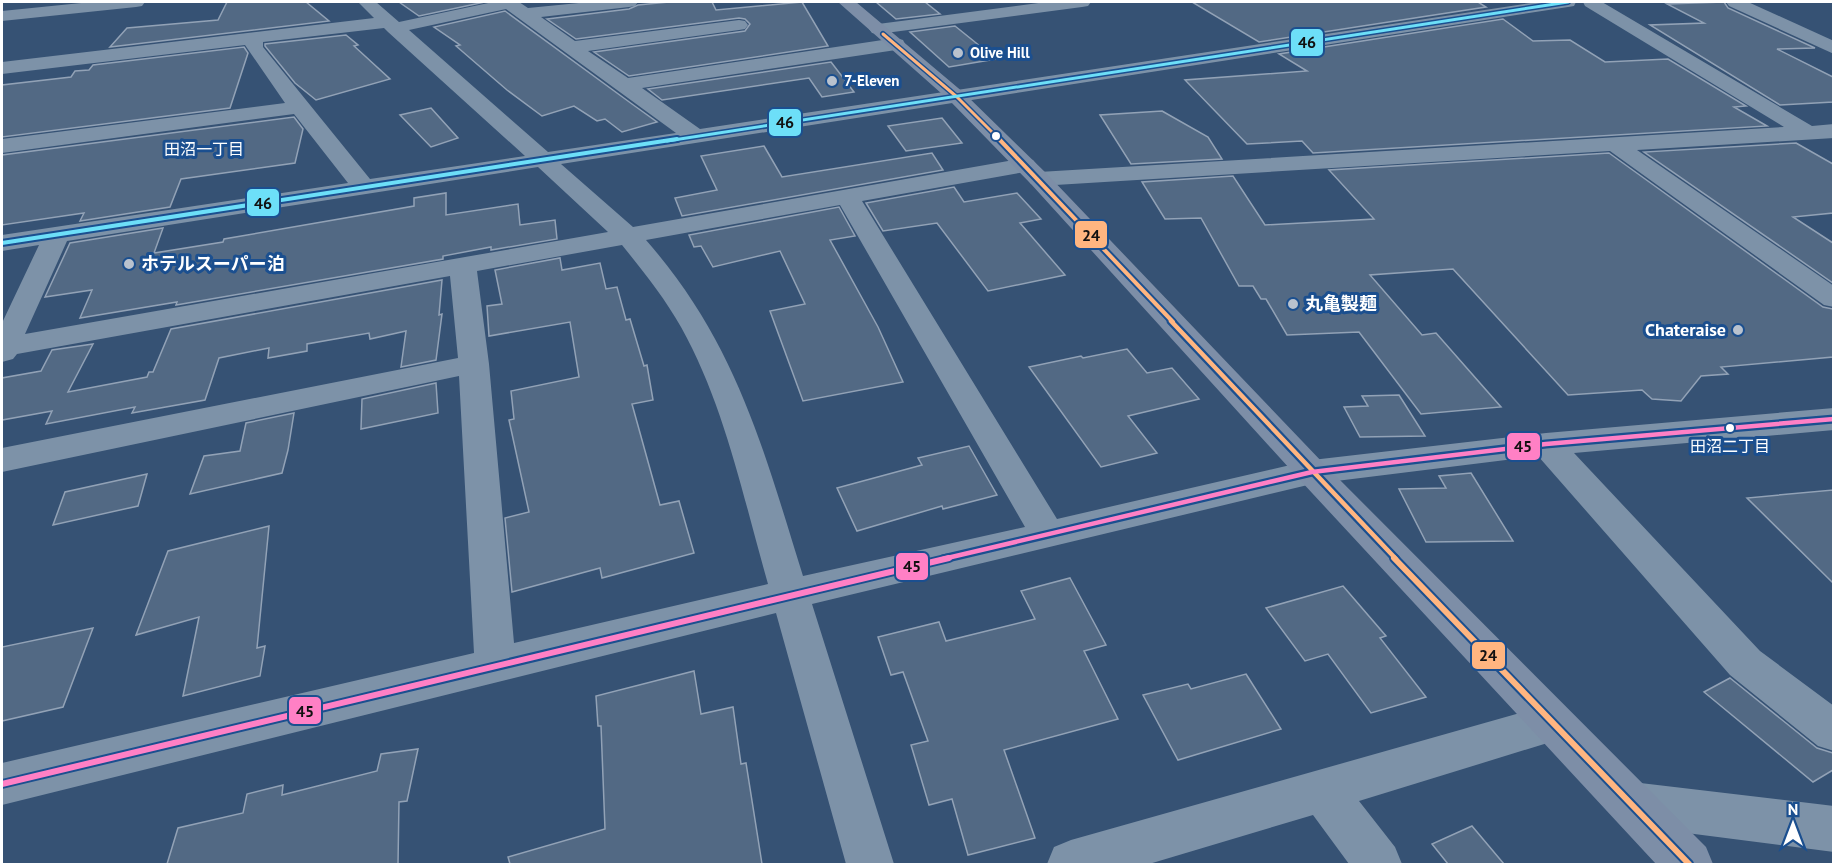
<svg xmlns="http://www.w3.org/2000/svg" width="1835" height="866" font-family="'PT Sans','Noto Sans JP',sans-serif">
  <rect width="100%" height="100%" fill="#365274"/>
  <g fill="#526984" stroke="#92a2b6" stroke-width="1.5">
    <polygon points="227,2 306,2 329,21 110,47 127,28 218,20"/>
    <polygon points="399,2 485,2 419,16"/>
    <polygon points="669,2 712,2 716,10 802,2 828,46 629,76 594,52 745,31 750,24 745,19 739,18 576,39 547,19 629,9 638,5"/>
    <polygon points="876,2 925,2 940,14 896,19"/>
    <polygon points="1192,2 1478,2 1486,7 1259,42"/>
    <polygon points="1724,2 1728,8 1815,48 1777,49 1833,77 1833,102 1780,105 1650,25 1704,23 1667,4"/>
    <polygon points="505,11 632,104 657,122 622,132 605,119 597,121 574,106 542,116 507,90 456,46 460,45 434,27"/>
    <polygon points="1503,19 1533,41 1570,40 1605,62 1668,59 1746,106 1734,107 1767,126 1313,153 1302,141 1247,144 1185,80 1307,71 1279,54"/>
    <polygon points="955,26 996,59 949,67 910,32"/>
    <polygon points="346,35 358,45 354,46 390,79 316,100 295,83 265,46 265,44"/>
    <polygon points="244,47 248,53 230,108 2,137 2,85 71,77 75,71 89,70 93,65"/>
    <polygon points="831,62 854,92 822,97 809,78 662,100 648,89"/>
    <polygon points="431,108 458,138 431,147 400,115"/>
    <polygon points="1162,111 1208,137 1222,159 1131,164 1100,115"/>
    <polygon points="294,117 303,129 295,163 181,179 170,207 80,221 84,213 2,225 2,155"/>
    <polygon points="942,118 962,143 906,151 888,126"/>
    <polygon points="1796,143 1833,164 1833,213 1793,217 1833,243 1833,283 1644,152"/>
    <polygon points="764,146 782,177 932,153 943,170 682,216 675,198 717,190 701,156"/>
    <polygon points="1609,153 1823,307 1833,309 1833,357 1721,367 1728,374 1701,376 1681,401 1652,399 1642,390 1568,395 1453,269 1370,275 1422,335 1436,333 1501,407 1421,414 1359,332 1287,335 1266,299 1261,299 1253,286 1239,286 1201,218 1165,219 1142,182 1233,176 1265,225 1374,219 1329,170"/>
    <polygon points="954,187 964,202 1017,193 1041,219 1020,223 1065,275 988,291 937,223 883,231 866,203"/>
    <polygon points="446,193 446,215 518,204 520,225 555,220 557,239 491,250 491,247 443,256 443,259 176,305 177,302 80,318 92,290 45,297 70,243 163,228 154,253 223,242 224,239 414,206 414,198"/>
    <polygon points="839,207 855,236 830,240 878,327 903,382 803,401 770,311 805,304 780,251 713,267 701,246 694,247 689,235"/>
    <polygon points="560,258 562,270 600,263 606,289 617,287 626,320 630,319 644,366 647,365 653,400 632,404 660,505 679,501 694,553 602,578 600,568 512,592 505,518 529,512 509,420 514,419 511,391 579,377 570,322 489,336 487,306 502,304 495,270"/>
    <polygon points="442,280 439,315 442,314 436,360 401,367 406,331 370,339 369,333 307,344 307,351 268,358 269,348 219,358 205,400 132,413 135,407 46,424 52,411 2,420 2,378 41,371 52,350 93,344 68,392 147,377 149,372 153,372 171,329"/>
    <polygon points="1127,349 1147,373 1172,368 1199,399 1128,416 1157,453 1101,467 1029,367 1081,356 1083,358"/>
    <polygon points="436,383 438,413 361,429 362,399"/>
    <polygon points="1399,395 1425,436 1360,437 1344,407 1368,406 1362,396"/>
    <polygon points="294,413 288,450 282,473 190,494 204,456 240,451 246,423"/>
    <polygon points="969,446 997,495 943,509 942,506 857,531 837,488 922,465 918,458"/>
    <polygon points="1471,473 1513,541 1426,542 1399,489 1446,488 1439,476"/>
    <polygon points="147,474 138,506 53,525 65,492"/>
    <polygon points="1833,490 1833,583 1747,498"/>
    <polygon points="269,526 257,648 265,646 260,676 183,696 199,617 136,635 168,551"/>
    <polygon points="1070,578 1106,645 1084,651 1118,719 1004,750 1035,838 968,855 952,799 929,805 911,745 928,741 903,672 891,675 878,637 939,622 946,641 1035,619 1021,591"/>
    <polygon points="1343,586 1386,636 1380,638 1426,697 1371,713 1328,654 1305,661 1266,608"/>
    <polygon points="93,628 63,707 2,721 2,647"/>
    <polygon points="694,671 701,714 733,707 741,764 746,763 762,864 510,864 508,857 605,829 601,726 598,726 596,696"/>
    <polygon points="1246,674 1281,729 1178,760 1143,695 1188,684 1191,689"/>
    <polygon points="1730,678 1817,748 1833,753 1833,770 1813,782 1704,692"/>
    <polygon points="418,749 407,801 399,802 398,864 167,864 178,828 243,813 247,794 283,785 282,795 377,771 381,754"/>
    <polygon points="1472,826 1504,864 1448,864 1432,844"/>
  </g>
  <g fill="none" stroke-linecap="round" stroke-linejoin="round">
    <g fill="#7d92a8" fill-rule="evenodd">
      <polygon points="91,2 145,2 142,6 136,7 2,21 2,11"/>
      <path d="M 358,2 L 376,2 L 399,22 L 493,2 L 519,2 L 528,8 L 589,2 L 638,2 L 635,6 L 629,7 L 541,17 L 575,41 L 739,20 L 745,21 L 748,25 L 745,29 L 739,30 L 588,51 L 628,78 L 896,38 L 903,40 L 905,44 L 903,48 L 896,50 L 642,88 L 700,129 L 1537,2 L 1576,2 L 1574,6 L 1568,7 L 561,164 L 633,227 L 1025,158 L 1033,160 L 1037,165 L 1033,170 L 1025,172 L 862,201 L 1057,519 L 1312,460 L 1546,433 L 1834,408 L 1834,430 L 1574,453 L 1760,651 L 1834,706 L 1834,751 L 1818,746 L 1730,675 L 1538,456 L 1312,484 L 812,604 L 894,864 L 846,864 L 776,613 L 2,805 L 2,763 L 474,653 L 459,376 L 2,472 L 2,448 L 458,358 L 450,276 L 17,354 L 13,359 L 2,362 L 2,323 L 39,245 L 2,251 L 2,235 L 348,183 L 294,114 L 2,153 L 2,139 L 285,103 L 245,45 L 2,74 L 2,62 L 374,18 ZM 506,9 L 676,133 L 548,152 L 409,30 ZM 384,28 L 388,32 L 525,156 L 370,179 L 263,47 L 263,42 ZM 538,167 L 608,232 L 25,334 L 67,241 ZM 840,205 L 1025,527 L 803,576 C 763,448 737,344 646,240 ZM 622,245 C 643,271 664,297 681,327 C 725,406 743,497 768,584 L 514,643 L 489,364 L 477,271 Z"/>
      <polygon points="1046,2 1091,2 1088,6 1082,7 878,34 872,33 869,29 872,25 878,24"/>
      <polygon points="1583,2 1602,2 1812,126 1834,124 1834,138 1637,150 1834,286 1834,307 1824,305 1610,151 1039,186 1031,184 1027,179 1031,174 1039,172 1784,127 1585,6"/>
      <polygon points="1726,2 1748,2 1834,41 1834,54 1729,6"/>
      <polygon points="1552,704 1567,709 1574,723 1567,737 1359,801 1395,847 1402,864 1349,864 1313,815 1149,864 1047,864 1054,847 1071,840"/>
      <polygon points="1632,782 1834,806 1834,852 1632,826 1616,820 1609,804 1616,788"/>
    </g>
    <polygon fill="#7d8ea7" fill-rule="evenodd" points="838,2 856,2 964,93 1047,174 1324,464 1706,847 1713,864 1656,864 1300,480 1031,184 950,101"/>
    <g stroke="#1b4f8f" stroke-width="6">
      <polyline id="bus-1-far3" points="883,34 957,97 1001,141"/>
    </g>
    <g stroke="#1b4f8f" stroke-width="8">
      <polyline id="bus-1-far2" points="999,139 1173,322"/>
    </g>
    <g stroke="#1b4f8f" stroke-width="9">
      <polyline id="bus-1-far1" points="1171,321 1396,559"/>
    </g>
    <g stroke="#1b4f8f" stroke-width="10">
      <polyline id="bus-1" points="1394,558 1689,864"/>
    </g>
    <g stroke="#1b4f8f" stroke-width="6">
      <polyline id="bus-2-far1" points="667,141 1568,2"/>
    </g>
    <g stroke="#1b4f8f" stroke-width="8">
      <polyline id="bus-2" points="2,243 677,139"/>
    </g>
    <g stroke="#1b4f8f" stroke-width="9">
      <polyline id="bus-3-far1" points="943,559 1312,472 1546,444 1834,419"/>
    </g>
    <g stroke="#1b4f8f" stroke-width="10">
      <polyline id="bus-3" points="2,784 949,558"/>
    </g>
    <use href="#bus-1-far3" stroke="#ffb580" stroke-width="3"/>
    <use href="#bus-1-far2" stroke="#ffb580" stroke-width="4"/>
    <use href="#bus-1-far1" stroke="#ffb580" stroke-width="4.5"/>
    <use href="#bus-1" stroke="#ffb580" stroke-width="6"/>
    <use href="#bus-2-far1" stroke="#6ddff8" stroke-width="3"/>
    <use href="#bus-2" stroke="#6ddff8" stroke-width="4"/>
    <use href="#bus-3-far1" stroke="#ff80c5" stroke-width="4.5"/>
    <use href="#bus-3" stroke="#ff80c5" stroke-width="6"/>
  </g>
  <g fill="#b9c2ce" stroke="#1b4f8f" stroke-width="2">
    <circle cx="958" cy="53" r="6"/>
    <circle cx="832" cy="81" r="6"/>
    <circle cx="129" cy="264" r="6"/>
    <circle cx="1293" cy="304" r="6"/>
    <circle cx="1738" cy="330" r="6"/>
  </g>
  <g fill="#fff" stroke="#1b4f8f" stroke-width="2">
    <circle cx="996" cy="136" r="5"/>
    <circle cx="1730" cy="428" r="5"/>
  </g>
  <g text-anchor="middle" stroke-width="6" stroke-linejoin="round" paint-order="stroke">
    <g font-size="15" font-weight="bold" fill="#fff" stroke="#1b4f8f" text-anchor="start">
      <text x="970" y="58">Olive Hill</text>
      <text x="844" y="86">7-Eleven</text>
    </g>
    <g font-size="16" fill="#fff" stroke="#1b4f8f">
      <text x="204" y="155">田沼一丁目</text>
    </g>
    <g font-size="16" fill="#fff" stroke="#1b4f8f">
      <text x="1730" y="452">田沼二丁目</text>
    </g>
    <g font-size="18" font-weight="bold" fill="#fff" stroke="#1b4f8f" text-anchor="start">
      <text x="141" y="270">ホテルスーパー泊</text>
      <text x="1305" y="310">丸亀製麺</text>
      <text x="1726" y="336" text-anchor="end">Chateraise</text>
    </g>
  </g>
  <g stroke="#1b4f8f" stroke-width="2">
    <rect x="1290" y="28" width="34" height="29" rx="6" fill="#6ddff8"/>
    <rect x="768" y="108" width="34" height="29" rx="6" fill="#6ddff8"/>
    <rect x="246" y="188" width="34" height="29" rx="6" fill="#6ddff8"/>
    <rect x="1074" y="220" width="34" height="29" rx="6" fill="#ffb580"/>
    <rect x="1506" y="432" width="35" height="29" rx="6" fill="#ff80c5"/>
    <rect x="895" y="552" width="34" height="29" rx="6" fill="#ff80c5"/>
    <rect x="1471" y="641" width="35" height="29" rx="6" fill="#ffb580"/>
    <rect x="288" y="696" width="34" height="29" rx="6" fill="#ff80c5"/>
  </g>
  <g font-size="16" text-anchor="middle" font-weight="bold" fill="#111">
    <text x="1307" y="48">46</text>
    <text x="785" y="128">46</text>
    <text x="263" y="209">46</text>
    <text x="1091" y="241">24</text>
    <text x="1523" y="452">45</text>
    <text x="912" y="572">45</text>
    <text x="1488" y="661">24</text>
    <text x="305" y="717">45</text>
  </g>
  <rect width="1835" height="866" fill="none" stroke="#ffffff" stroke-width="6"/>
  <g transform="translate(1793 824)" stroke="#1b4f8f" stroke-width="4.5" paint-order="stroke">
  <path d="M0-4.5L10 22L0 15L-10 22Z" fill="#ffffff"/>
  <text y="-9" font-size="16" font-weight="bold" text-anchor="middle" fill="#ffffff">N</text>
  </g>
</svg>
